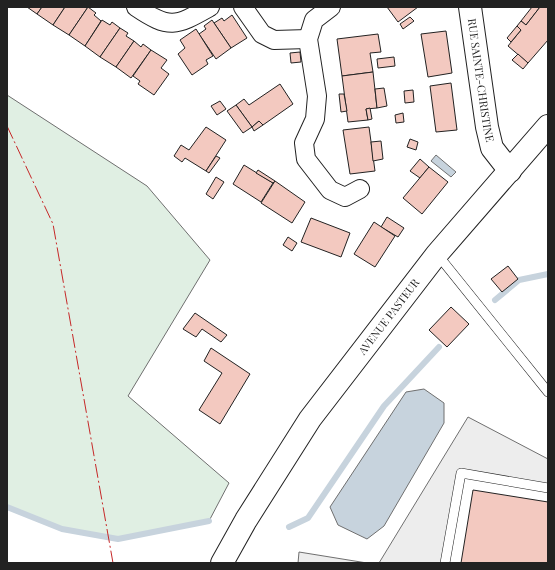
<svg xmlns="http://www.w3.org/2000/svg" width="555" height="570" font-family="'Playfair Display',serif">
  <rect width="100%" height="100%" fill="#fff"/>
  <polygon fill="#e0efe3" stroke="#6f6f6f" points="7,95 147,186 210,260 128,396 229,483 209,521 118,539 62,529 7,507"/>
  <g fill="#ededed" stroke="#6f6f6f">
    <polygon points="468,417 548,459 548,488 461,473 445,563 379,563"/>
    <polygon points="299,552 367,563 298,563"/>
  </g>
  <g fill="#c7d3dd" stroke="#6f6f6f">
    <polygon points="436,155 456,172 451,177 431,161"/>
    <polygon points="424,389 444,403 444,423 384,526 367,539 338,525 330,507 406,392"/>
  </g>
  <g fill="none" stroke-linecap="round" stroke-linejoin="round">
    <g stroke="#c7d3dd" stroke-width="6">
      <polyline points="495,300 519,280 548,274"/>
      <polyline points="7,507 62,529 118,539 209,521"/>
      <polyline points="289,527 308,518 384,406 439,347"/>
    </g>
  </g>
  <g fill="#f3c9c0" stroke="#222">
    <polygon points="27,7 42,7 37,14"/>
    <polygon points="42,7 65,7 53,25 37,14"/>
    <polygon points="65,7 88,7 69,35 53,25"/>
    <polygon points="88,7 96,13 94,15 101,21 85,46 69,35"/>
    <polygon points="387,7 418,7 398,22"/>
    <polygon points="532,7 540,7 526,25 521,21"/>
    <polygon points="540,7 548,7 548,40 528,63 508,46 521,30 517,26 521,21 526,25"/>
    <polygon points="232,15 247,38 231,48 214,23 222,18 224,21"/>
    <polygon points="410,17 414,21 403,29 400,24"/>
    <polygon points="102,20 110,25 112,22 120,28 100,57 85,46"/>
    <polygon points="212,20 231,48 216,59 199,34 206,29 204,26"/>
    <polygon points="517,26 521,30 511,42 507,38"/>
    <polygon points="120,28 128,33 126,36 134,41 116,67 100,57"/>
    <polygon points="196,29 213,56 206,60 208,64 192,75 178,54 185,48 180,40"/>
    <polygon points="446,31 452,73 428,77 421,34"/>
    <polygon points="378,34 381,52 370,53 373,72 342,76 337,39"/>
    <polygon points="134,41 141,47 143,44 151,50 131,78 116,67"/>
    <polygon points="151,50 167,60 161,68 169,74 154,95 138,84 140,81 133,76"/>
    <polygon points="300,52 301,62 291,63 290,53"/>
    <polygon points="518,54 528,63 523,69 512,60"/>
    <polygon points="394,57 395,66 378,68 377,59"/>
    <polygon points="373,72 377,108 366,109 368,120 348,122 342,76"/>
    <polygon points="451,83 457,130 436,132 430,86"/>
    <polygon points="280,84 293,104 263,125 259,121 252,127 236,105 244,99 249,105"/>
    <polygon points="384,88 387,106 377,108 375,89"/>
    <polygon points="413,90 414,102 405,103 404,91"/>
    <polygon points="339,94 344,94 347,111 341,112"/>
    <polygon points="220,101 226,109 217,115 211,106"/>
    <polygon points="236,105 252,127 243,133 227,111"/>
    <polygon points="370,108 372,119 368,120 366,109"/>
    <polygon points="403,113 404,122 396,123 395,115"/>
    <polygon points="259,121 263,125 254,131 252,127"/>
    <polygon points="206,127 226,140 206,171 185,158 182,162 174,156 181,145 189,150"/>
    <polygon points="369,127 375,171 350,174 343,130"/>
    <polygon points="410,139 418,142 416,150 407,147"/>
    <polygon points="381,141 383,159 373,161 371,142"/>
    <polygon points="216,156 220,158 209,173 206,171"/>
    <polygon points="420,159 429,167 420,178 410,171"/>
    <polygon points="244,165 273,183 261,202 233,184"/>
    <polygon points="429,167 448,182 422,214 403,198"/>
    <polygon points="258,170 275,181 273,183 256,173"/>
    <polygon points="216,177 224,182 213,199 206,194"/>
    <polygon points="275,181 305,202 292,223 261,203"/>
    <polygon points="387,217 404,228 398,237 381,227"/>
    <polygon points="311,218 350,233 341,257 301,242"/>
    <polygon points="374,222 395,236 375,267 354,254"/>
    <polygon points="288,237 297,243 292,251 283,245"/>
    <polygon points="508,266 518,279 502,292 491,279"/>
    <polygon points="451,307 469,324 447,347 429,330"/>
    <polygon points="195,313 227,335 221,342 202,329 196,337 183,329"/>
    <polygon points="211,348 250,374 220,424 199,410 222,373 204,361"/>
    <polygon points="473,490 548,502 548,563 461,563"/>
  </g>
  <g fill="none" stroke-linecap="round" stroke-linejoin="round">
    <g stroke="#222" stroke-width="10">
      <g id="service">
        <polyline points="437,254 548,392"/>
        <polyline points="445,563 461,473 548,488"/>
      </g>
    </g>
    <g stroke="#222" stroke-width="20">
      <g id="minor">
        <path d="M 136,7 C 170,30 176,26 210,7"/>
        <polyline points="243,7 262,34 274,40 308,39"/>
        <polyline points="331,7 314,20 308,39 317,96 315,119 304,143 306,159 330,190 345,197 360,189"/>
      </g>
    </g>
    <g stroke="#222" stroke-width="24">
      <g id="tertiary">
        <path id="s1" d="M 470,7 L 487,127 L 492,148 L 510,171"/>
      </g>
    </g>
    <g stroke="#222" stroke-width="24">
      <g id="secondary">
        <path id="s2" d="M 222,563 L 246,520 L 310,419 L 437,254 L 548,126"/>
      </g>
    </g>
    <use href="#service" stroke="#fff" stroke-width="9"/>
    <use href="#minor" stroke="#fff" stroke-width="18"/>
    <use href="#tertiary" stroke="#fff" stroke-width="22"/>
    <use href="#secondary" stroke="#fff" stroke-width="22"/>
    <polyline stroke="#c62828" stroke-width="1" stroke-dasharray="14 3 2 3" stroke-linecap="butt" points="7,126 53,224 113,563"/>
  </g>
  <g text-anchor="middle" stroke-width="3" stroke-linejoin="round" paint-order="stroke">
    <g font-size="11" fill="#222" stroke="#fff">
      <text dy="4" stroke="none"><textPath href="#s1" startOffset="74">RUE SAINTE-CHRISTINE</textPath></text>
      <text dy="4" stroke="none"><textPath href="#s2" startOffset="298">AVENUE PASTEUR</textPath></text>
    </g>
  </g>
  <rect width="555" height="570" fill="none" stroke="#222222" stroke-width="16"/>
</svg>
